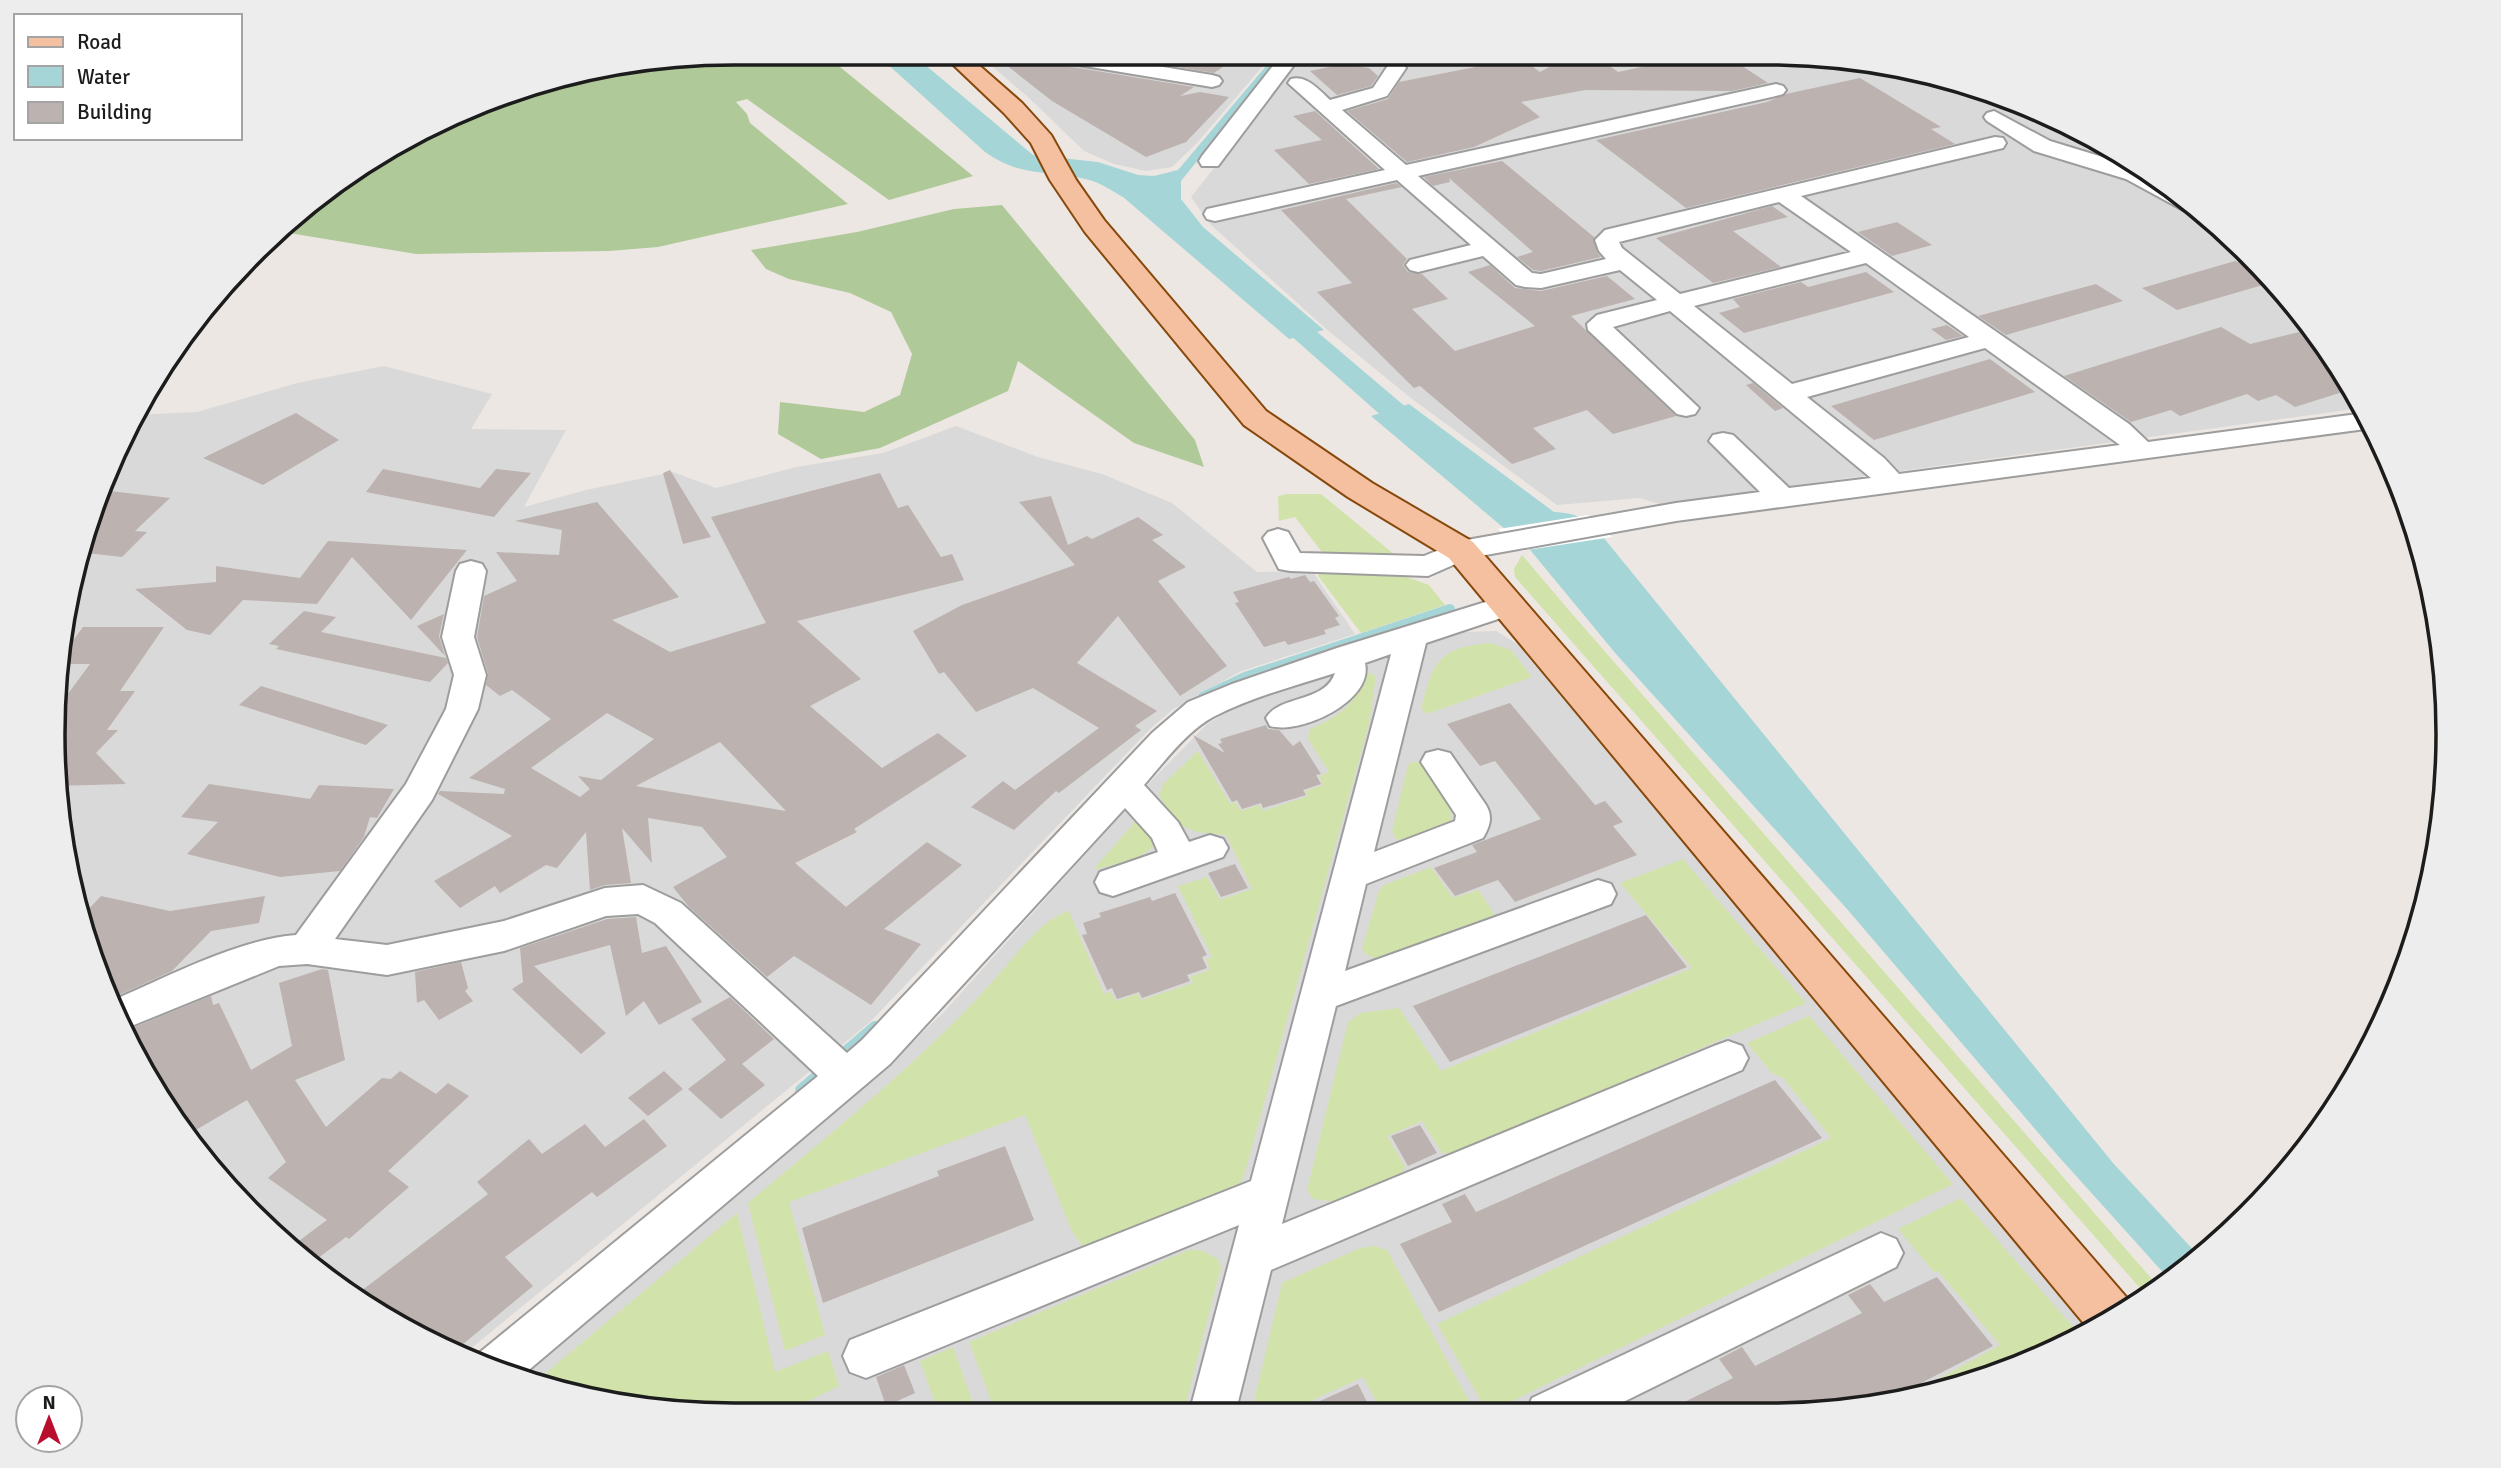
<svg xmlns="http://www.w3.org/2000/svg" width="2501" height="1468" font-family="Signika,sans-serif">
  <rect width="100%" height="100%" fill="#ece7e2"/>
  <g fill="#dad9d9">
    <polygon points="976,53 1274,53 1197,143 1172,167 1146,171 1114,164 1084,151 1028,97"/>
    <polygon points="1306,53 1812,54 1986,89 2145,167 2249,252 2333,355 2362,408 1660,504 1639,498 1557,505 1412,399 1325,328 1210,224 1191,197"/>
    <polygon points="384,366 492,394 471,429 566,430 524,507 586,490 673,472 716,488 796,467 883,453 956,426 1038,457 1102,474 1172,503 1257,572 1312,571 1355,634 1239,672 1172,710 1151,728 870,1022 464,1354 356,1301 284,1246 194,1149 104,994 66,867 54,778 58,645 76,557 123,433 133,415 197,412 297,383"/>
    <polygon points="1496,631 1524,648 2093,1331 1986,1379 1812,1414 689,1414 513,1378 883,1070 943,1013 1153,779 1207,724 1229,711 1285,686 1339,667 1463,632"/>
  </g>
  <g fill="#d1e3ab">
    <polygon points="1287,494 1321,494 1395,555 1325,556 1295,517 1279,521 1278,496"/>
    <polygon points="1522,555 1567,608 2158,1286 2146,1295 1515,577 1514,569"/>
    <polygon points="1321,571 1404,576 1429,585 1445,605 1361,633 1318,576"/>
    <path d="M 1490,643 L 1511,650 L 1532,677 L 1427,714 L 1421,709 C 1432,664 1438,647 1490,643 Z"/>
    <path d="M 1365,671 L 1376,676 L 1369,724 L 1245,1172 L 1238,1188 L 1108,1249 L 1084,1247 L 1072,1232 L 1025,1115 L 789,1202 L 825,1335 L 785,1351 L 748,1203 C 834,1130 924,1060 999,974 C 1019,952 1040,920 1069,911 L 1104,994 L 1111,992 L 1116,1001 L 1138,994 L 1141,1000 L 1193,983 L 1190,977 L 1210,970 L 1206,959 L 1212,957 L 1178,886 L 1207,877 L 1220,900 L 1252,889 L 1226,835 C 1187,832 1179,831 1159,795 L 1163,784 L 1198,751 L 1230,804 L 1235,802 L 1241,811 L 1259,805 L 1263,811 L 1308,796 L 1305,791 L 1323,785 L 1319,776 L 1329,772 L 1308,739 L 1310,729 C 1331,720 1351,709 1361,686 C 1364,680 1362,676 1365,671 Z"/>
    <polygon points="1412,762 1419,762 1449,807 1452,819 1449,824 1405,840 1396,839 1392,831 1408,765"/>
    <path d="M 1140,816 L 1157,841 C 1145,861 1113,864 1093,870 Z"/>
    <polygon points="1683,859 1806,1003 1455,1154 1442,1153 1422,1121 1387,1136 1405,1167 1401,1176 1337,1202 1313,1199 1307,1190 1348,1022 1361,1013 1399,1008 1441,1071 1692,968 1620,883"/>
    <polygon points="1431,867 1453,898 1479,890 1495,916 1491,921 1378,959 1365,954 1362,949 1379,891 1384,885"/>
    <polygon points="1809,1016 1953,1184 1488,1413 1437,1324 1831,1138 1783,1078 1772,1073 1747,1043"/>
    <polygon points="1961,1198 2081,1336 1986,1379 1909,1395 2000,1345 1938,1271 1934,1272 1898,1229"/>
    <polygon points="737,1213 775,1372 828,1351 839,1386 782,1414 689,1414 534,1383"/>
    <polygon points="1374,1246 1387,1250 1476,1414 1383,1414 1363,1377 1282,1414 1251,1414 1282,1283 1360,1248"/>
    <polygon points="1189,1250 1201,1250 1218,1259 1221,1267 1183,1414 996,1414 969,1342"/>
    <polygon points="953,1347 977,1414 939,1414 920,1361"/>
  </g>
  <g fill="#b0c999">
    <polygon points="734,53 823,53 973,176 889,200 747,99 736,102 747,114 750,123 848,204 658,247 609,251 416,254 277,231 319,193 432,123 515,89"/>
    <polygon points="1002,205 1195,440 1204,467 1134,443 1018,361 1008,391 880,448 821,459 778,434 780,402 864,412 900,395 912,354 891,312 850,293 789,279 766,269 751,250 857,232 954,209"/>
  </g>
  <g fill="#a5d5d7">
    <path d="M 875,53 L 911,53 L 1033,155 L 1098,162 L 1138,175 L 1154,176 L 1178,170 L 1277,53 L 1284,53 L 1181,181 L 1181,199 L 1203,227 L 1324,330 L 1289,339 L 1123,197 C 1112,191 1101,183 1089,180 C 1048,169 1024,179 985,152 Z"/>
    <path d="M 1409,404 L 1554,512 C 1580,513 1585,520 1603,537 L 2113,1163 L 2198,1255 L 2168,1278 L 2059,1157 L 1847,909 L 1616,654 L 1531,551 L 1371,416 Z"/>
  </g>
  <polygon fill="#fff" points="1588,515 1612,537 1521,551 1498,529"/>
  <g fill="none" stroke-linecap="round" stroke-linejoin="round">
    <polyline stroke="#a5d5d7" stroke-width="10" points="1203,697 1245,677 1450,609"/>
    <polyline stroke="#a5d5d7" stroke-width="12" points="801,1090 875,1027"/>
    <polygon fill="#a5d5d7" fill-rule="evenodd" points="1273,300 1282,302 1441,437 1437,443 1427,445 1417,443 1384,418 1264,312 1261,307 1264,302"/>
  </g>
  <g fill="#bcb2af" fill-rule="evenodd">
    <polygon points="991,53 1030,53 1042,62 1194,87 1180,96 1200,92 1229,97 1186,142 1146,157 1052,101"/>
    <polygon points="1094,53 1243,53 1214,73"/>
    <polygon points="1702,54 1724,54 1768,83 1732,91 1585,90 1521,102 1540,117 1474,147 1407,162 1347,111 1388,99 1399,82 1521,58 1540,72 1558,62 1587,56 1599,58 1618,72"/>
    <polygon points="1343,64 1369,68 1378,76 1371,86 1337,95 1310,71"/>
    <polygon points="1860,78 1941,127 1931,129 1955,144 1686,208 1596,140 1767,102 1786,94"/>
    <polygon points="1315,111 1379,169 1309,184 1274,150 1322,140 1293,116"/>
    <polygon points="1502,161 1594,237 1597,252 1601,257 1541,271 1533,270 1517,257 1533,252 1449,178 1450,182 1433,186 1424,177"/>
    <polygon points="1396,183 1402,187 1346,199 1407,259 1403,265 1408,272 1422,274 1448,299 1412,309 1455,351 1535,326 1468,272 1490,265 1515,288 1541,291 1607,276 1635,299 1571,316 1676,416 1613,434 1587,410 1533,428 1556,449 1512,464 1420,386 1414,388 1317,292 1352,283 1281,210"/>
    <polygon points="1772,206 1788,217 1733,231 1781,267 1713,283 1656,238"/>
    <polygon points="1897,222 1932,245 1892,256 1858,232"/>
    <polygon points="2256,260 2273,282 2177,310 2142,288 2235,261 2242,264"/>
    <polygon points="1866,272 1894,292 1744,333 1719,313 1740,307 1733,299 1801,282 1808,287"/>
    <polygon points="2096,284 2123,301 2006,335 1978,316"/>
    <polygon points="1947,325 1963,336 1946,340 1931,329"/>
    <polygon points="2221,327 2250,344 2312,329 2333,355 2352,389 2295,407 2276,395 2258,401 2247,394 2180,416 2171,410 2131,422 2064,376"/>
    <polygon points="1990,359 2035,392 1874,440 1831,406"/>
    <polygon points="1753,383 1783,408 1775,411 1746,385"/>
    <polygon points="296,413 339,440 263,485 203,458"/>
    <polygon points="383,469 480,488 496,469 531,473 494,517 366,492"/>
    <polygon points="670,470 711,537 683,544 663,473"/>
    <path d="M 880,473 L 898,508 L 908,505 L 941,557 L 952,554 L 964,580 L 797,621 L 861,679 L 810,706 L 882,768 L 938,733 L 967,756 L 854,829 L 857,832 L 795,863 L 846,907 L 927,842 L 962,865 L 884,929 L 921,944 L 871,1005 L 794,956 L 767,977 L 689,907 L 673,887 L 727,857 L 702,827 L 648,818 L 652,863 L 622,828 L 631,883 L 605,885 L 590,890 L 586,832 L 557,868 L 546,865 L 500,893 L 495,886 L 460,908 L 434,881 L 512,836 L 438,794 L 440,791 L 504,794 L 505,789 L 469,778 L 551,719 L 512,690 L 500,696 L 486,685 L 488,674 L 477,637 L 484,596 L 517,581 L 496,552 L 559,555 L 562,530 L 515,521 L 597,502 L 679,597 L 612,620 L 670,652 L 766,623 L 711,517 ZM 607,713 L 654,739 L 601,780 L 578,776 L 590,789 L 580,797 L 531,768 ZM 720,742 L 786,811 L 636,786 Z"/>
    <polygon points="101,490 170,498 135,531 147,532 122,557 78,552"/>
    <polygon points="1051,496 1068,545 1087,536 1092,539 1138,517 1163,535 1152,540 1186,567 1158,581 1227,666 1180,696 1118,616 1077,663 1157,711 1135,726 1141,730 1059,793 1056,791 1014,830 971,807 1003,781 1015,790 1099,728 1033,688 976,712 944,672 939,674 913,631 962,605 1075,565 1019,502"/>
    <polygon points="328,541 467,550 411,620 352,557 317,604 243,600 210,635 187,630 135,589 216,582 216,566 300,578"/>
    <polygon points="1305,575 1310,582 1314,581 1339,616 1335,618 1340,625 1324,630 1326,634 1288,645 1285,641 1264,647 1235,603 1239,602 1233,592 1289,577 1291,579"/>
    <polygon points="304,611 336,617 321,632 446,658 448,663 430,682 276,649 279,646 269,644"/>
    <polygon points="444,614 439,636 445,656 417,626"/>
    <polygon points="83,627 164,627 120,691 135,691 107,730 118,730 96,753 126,784 55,786 56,710 90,664 58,664 58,661"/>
    <polygon points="261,686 388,725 366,745 239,705"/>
    <polygon points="1510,703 1595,805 1605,801 1623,822 1613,826 1637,855 1515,902 1498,880 1455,896 1434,868 1477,852 1472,845 1541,819 1495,761 1480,766 1447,724"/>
    <polygon points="1266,725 1268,729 1279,730 1293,746 1300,741 1321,774 1316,775 1321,784 1303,790 1306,795 1263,808 1261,803 1242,809 1237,800 1232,802 1193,735 1225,753 1218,744 1222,743 1220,739"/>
    <polygon points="209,784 310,799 319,785 394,789 377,818 370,817 364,837 340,871 280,877 187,854 218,822 181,817"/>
    <polygon points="1235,864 1248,888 1221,897 1208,873"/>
    <polygon points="1175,893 1207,955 1202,957 1207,968 1187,975 1190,981 1142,998 1139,992 1117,999 1112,988 1107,990 1082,935 1087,934 1083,923 1101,917 1099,913 1128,904 1150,897 1152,901"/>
    <polygon points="101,896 170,911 265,896 259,923 211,931 172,971 108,1000 81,917"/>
    <polygon points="1646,915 1687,967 1450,1062 1413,1006"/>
    <polygon points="636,917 642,953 666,946 702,1002 659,1025 644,1001 626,1016 610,945 534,966 606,1033 581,1054 512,989 523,982 520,948 607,919"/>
    <polygon points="461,962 468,988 465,991 473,1001 439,1020 424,1000 417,1003 415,972"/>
    <polygon points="322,969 328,970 345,1060 295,1080 326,1127 382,1078 391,1079 400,1071 436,1094 448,1083 469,1096 388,1171 409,1187 349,1239 346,1237 309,1265 288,1249 327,1220 268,1178 286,1162 247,1100 194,1131 178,1104 170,1108 125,1031 211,996 213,1005 219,1003 251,1070 292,1046 279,983"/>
    <polygon points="730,997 774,1039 742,1064 765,1085 721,1119 688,1089 726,1060 691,1019"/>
    <polygon points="664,1071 683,1089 648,1116 628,1098"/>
    <polygon points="1775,1080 1822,1138 1439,1312 1400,1244 1452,1222 1442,1204 1465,1194 1476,1212"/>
    <polygon points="644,1119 667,1146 597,1197 592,1192 505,1257 533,1286 456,1350 352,1298 488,1194 477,1182 529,1139 542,1154 585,1124 605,1147"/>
    <polygon points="1420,1125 1437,1153 1408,1166 1391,1136"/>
    <polygon points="1005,1146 1034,1220 823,1303 802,1228 939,1176 937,1171"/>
    <polygon points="1937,1277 1993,1346 1892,1398 1812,1414 1660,1414 1733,1378 1719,1359 1742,1347 1755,1366 1862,1313 1848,1295 1870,1284 1884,1302"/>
    <polygon points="904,1365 915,1393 886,1406 876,1377"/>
    <polygon points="1358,1384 1373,1414 1291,1414"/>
  </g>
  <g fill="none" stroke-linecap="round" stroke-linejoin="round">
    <g stroke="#9d9d9d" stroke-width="4">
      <g id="minor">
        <polygon points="1032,53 1078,53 1212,75 1219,77 1222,81 1219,85 1212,87 1042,59"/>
        <polygon points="1283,53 1303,53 1218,166 1202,166 1199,161 1202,156"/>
        <path d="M 1396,62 L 1403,64 L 1406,68 L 1387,96 L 1342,110 L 1406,165 L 1776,84 L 1783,86 L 1786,90 L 1783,94 L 1776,96 L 1418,176 L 1532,273 L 1541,274 L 1606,259 L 1599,251 L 1595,240 L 1605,230 L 1995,137 L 2003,138 L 2006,143 L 2003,148 L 1801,196 L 2129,424 L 2148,442 L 2365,413 L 2373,428 L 1676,521 L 1469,558 L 1428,576 L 1290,571 L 1279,569 L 1263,538 L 1268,532 L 1278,529 L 1288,532 L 1300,553 L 1424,556 L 1461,541 L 1676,503 L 1760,492 L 1709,441 L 1713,435 L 1723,433 L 1733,435 L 1789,488 L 1871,478 L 1670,311 L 1613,327 L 1699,408 L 1695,414 L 1686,416 L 1677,414 L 1588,330 L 1587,324 L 1597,315 L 1657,300 L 1620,270 L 1541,288 L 1525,287 L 1516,285 L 1483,256 L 1418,272 L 1410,270 L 1406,265 L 1410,260 L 1471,245 L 1397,180 L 1215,221 L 1207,219 L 1204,214 L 1207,209 L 1385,170 L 1288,83 L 1291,79 C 1307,75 1319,90 1330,100 L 1373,88 L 1389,64 ZM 1779,202 L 1851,252 L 1680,294 L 1622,248 L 1619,242 ZM 1866,263 L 1969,337 L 1792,384 L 1694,306 ZM 1985,348 L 2120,445 L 1899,474 L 1884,458 L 1807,397 Z"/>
        <polygon points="1994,111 2050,141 2142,169 2160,179 2198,210 2183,210 2126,179 2034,151 1987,121 1984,117 1987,113"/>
        <path d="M 471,561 L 482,564 L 486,571 L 474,637 L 486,675 L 478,709 L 432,800 L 335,939 L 387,945 L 504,921 L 605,888 L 643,885 L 681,903 L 847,1053 L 862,1040 L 1152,733 L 1188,702 L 1232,684 L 1337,648 L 1508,595 L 1519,598 L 1523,605 L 1519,612 L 1426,643 L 1374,852 L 1455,821 L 1456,815 L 1421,762 L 1426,753 L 1438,750 L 1450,753 L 1486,805 C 1493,817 1490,826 1483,838 L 1366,884 L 1345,971 L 1598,880 L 1611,884 L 1616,894 L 1611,904 L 1336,1006 L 1282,1224 L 1714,1046 L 1728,1041 L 1742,1046 L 1748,1058 L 1742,1070 L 1271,1270 L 1235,1414 L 1189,1414 L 1239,1225 L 866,1378 L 850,1372 L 843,1356 L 850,1340 L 1251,1181 L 1391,654 L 1365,663 C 1374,701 1300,735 1270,726 L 1266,718 C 1279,695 1325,703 1335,673 C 1295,686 1251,697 1213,717 C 1186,732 1164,762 1144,785 L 1178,822 L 1189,842 L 1210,835 L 1223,839 L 1228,848 L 1223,857 L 1113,896 L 1100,892 L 1095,882 L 1100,872 L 1158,852 L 1152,838 L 1125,808 L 890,1064 L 517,1380 L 515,1379 L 476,1360 L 479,1353 L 818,1076 L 655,923 L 638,914 L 606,916 L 504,951 L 387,975 L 307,964 L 279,966 L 124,1029 L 109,1002 C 163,979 238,939 296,935 L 406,784 L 446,709 L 454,675 L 442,637 L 456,571 L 460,564 Z"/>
        <polygon points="1881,1233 1896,1239 1903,1253 1896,1267 1599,1414 1526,1414 1532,1398"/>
      </g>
    </g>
    <g stroke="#88480b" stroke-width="4">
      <polygon id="major" points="941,53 965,53 1022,103 1051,135 1076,180 1104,220 1266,411 1372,483 1473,542 2133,1305 2108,1324 2091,1332 1449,558 1348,497 1244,425 1085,232 1050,180 1031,143 1004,113"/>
    </g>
    <use href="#minor" fill="#fff" fill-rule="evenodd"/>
    <use href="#major" fill="#f4c09f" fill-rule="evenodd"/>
  </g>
  <path d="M0 0H2501V1468H0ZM734 65H1767A669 669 0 0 1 2436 734V734A669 669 0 0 1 1767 1403H734A669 669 0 0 1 65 734V734A669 669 0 0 1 734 65Z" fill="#ededed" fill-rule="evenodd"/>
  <path fill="none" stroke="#1c1c1c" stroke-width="3.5" d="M734 65H1767A669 669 0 0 1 2436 734V734A669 669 0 0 1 1767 1403H734A669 669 0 0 1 65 734V734A669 669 0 0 1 734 65Z"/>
  <rect x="14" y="14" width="228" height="126" fill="#ffffff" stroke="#a4a4a4" stroke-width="2"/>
  <rect x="28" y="37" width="35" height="10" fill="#f4c09f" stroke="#a4a4a4" stroke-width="2"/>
  <text x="77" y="49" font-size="21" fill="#1c1c1c">Road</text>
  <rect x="28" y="66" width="35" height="21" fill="#a5d5d7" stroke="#a4a4a4" stroke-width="2"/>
  <text x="77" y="84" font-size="21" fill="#1c1c1c">Water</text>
  <rect x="28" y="102" width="35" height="21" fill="#bcb2af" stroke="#a4a4a4" stroke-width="2"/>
  <text x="77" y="119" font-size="21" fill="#1c1c1c">Building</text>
  <g transform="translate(49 1419)"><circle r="33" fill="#ffffff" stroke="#a4a4a4" stroke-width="2"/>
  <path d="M0-5L12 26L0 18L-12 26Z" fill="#b80f2e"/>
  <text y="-10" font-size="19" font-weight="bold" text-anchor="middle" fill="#1c1c1c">N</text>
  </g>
</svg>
